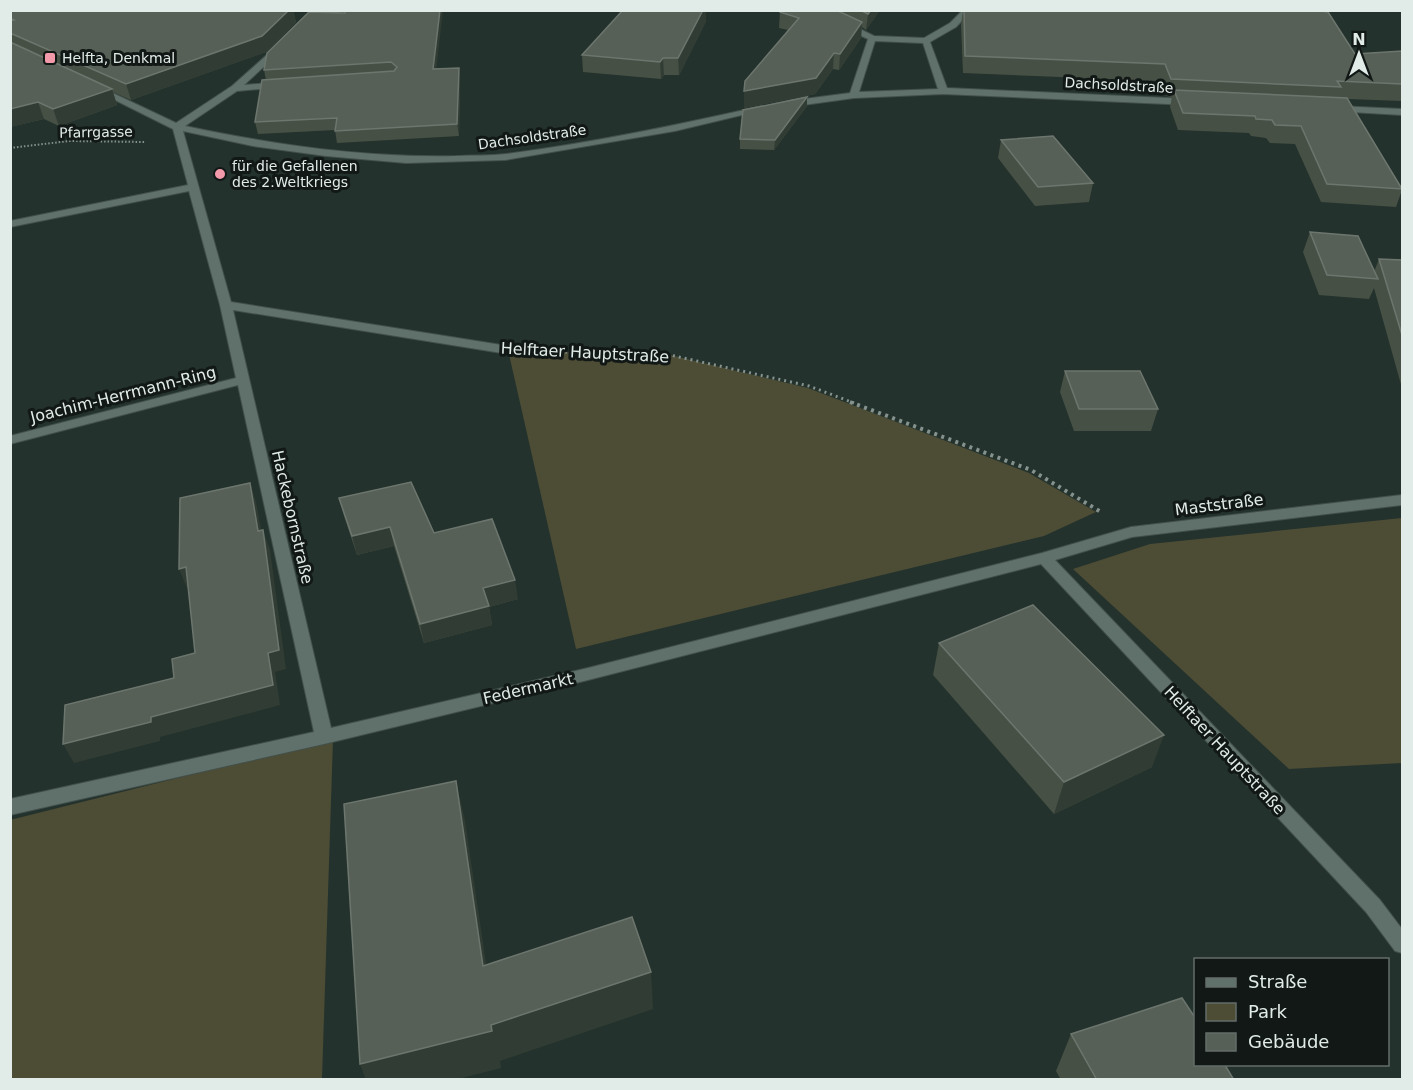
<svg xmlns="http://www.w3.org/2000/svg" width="1413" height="1090" font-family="'DejaVu Sans',sans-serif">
  <rect width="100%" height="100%" fill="#23322d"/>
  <g fill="#4d4c35">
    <polygon points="508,350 670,355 808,388 1029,473 1096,512 1044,536 576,649"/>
    <polygon points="1402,518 1402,763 1289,769 1073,569 1150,544"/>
    <polygon points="333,739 322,1079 11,1079 10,820"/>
  </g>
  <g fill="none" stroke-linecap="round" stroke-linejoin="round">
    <g stroke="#43504c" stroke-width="2">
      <g id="minor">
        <path d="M 963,10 L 972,10 L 956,27 L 930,42 L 947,88 L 1190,99 L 1195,102 L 1190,105 L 943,94 L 854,98 L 789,107 L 784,104 L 789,101 L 850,93 L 868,39 L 840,26 L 840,22 L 846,22 L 874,36 L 924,38 L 950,23 ZM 875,41 L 923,43 L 938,89 L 859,92 Z"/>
        <path d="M 277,46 L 284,48 L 244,85 L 280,82 L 283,83 L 283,87 L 237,91 L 185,126 C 275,145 364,158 456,156 C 473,155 490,156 506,154 C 592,143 678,125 762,106 L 767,109 L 675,131 L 505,160 L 406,163 L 326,156 L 253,146 L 183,131 L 231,302 L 508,346 L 514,350 L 508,354 L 233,310 L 331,728 L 588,668 L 1042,553 L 1131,527 L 1402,495 L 1402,505 L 1132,537 L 1055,560 L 1380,900 L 1402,929 L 1402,953 L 1395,951 L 1366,912 L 1041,564 L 588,680 L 324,744 L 10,815 L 10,799 L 314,732 L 238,385 L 10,444 L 10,436 L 236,378 L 220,305 L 189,191 L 10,227 L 10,221 L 188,185 L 173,129 L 93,89 L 100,87 L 176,123 L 232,86 Z"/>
        <polygon points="1337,106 1402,109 1402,115 1334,111 1334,107"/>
      </g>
    </g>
    <polyline stroke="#86928e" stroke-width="2" stroke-dasharray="1.5 2" stroke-linecap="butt" points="10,148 69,141 145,142"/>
    <polyline stroke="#86928e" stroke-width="3" stroke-dasharray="2 4" stroke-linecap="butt" points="535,351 670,355 809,386 854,403"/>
    <polyline stroke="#86928e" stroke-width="4" stroke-dasharray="3 4.5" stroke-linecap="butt" points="850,402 1031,470 1101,512"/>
    <use href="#minor" fill="#60716b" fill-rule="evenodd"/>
  </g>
  <g fill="#475045">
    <polygon points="10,10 293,10 296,22 266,52 131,100 113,92 117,105 59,126 44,119 10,127"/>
    <polygon points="706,10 706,21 679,75 664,75 661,79 583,72 582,55"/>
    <polygon points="781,10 880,10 866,30 862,27 861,38 839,70 833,69 815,94 744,108 788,30 779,28 780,12"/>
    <polygon points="963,10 1355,54 1402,51 1402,101 1348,99 1402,188 1402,190 1396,207 1321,202 1295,144 1270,143 1266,138 1251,136 1249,133 1178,130 1170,107 1172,97 1166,96 1161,81 963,73 961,25"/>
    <polygon points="309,12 436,69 460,79 459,136 337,143 335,130 258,134 255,122 266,80 264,70"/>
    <polygon points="807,97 807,106 774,150 740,149 740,139"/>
    <polygon points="1001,140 1093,183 1089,202 1035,206 998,158"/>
    <polygon points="1310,232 1374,272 1379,259 1402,260 1402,388 1374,288 1369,299 1319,295 1303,252"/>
    <polygon points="1065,371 1158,409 1151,431 1074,431 1060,392"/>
    <polygon points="339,498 434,533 518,599 489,607 492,625 424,643 394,546 357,555 344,516"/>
    <polygon points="939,643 1152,767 1054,814 933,675"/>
    <polygon points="1071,1034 1234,1080 1061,1080 1056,1071"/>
  </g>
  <g fill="#313d34">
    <polygon points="289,10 293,10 296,22 266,52 131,100 126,84"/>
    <polygon points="440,10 443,10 435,80 433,69"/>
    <polygon points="703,10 706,10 706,21 679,75 678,58"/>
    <polygon points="871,10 880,10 866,30 868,14"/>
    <polygon points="862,22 861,38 839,70 840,54"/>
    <polygon points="834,53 833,69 815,94 744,108 744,91"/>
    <polygon points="663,58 664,75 661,79 660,62"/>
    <polygon points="459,68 460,79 459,136 457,124"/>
    <polygon points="112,89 117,105 59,126 53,109"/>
    <polygon points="807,97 807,106 774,150 775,140"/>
    <polygon points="38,102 44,119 10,127 10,109"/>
    <polygon points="250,483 256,502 265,551 258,531"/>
    <polygon points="390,527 394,546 357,555 352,536"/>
    <polygon points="263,530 270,550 286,669 275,672 280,705 160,737 160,741 74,763 63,744 151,717 268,653"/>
    <polygon points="186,567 193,587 187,588 179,569"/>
    <polygon points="515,580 518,599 489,607 492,625 424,643 420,624 483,588"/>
    <polygon points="1164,735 1152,767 1054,814 1064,782"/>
    <polygon points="456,781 465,821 492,1004 483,966"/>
    <polygon points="651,972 653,1009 500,1061 501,1068 454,1080 366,1080 360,1064 491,1025"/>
  </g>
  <g fill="#576057" stroke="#6d766e" stroke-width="1.5">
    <polygon points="10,10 289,10 262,36 126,84 10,33 10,21 14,20 10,18"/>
    <polygon points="346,10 440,10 433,69 459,68 457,124 335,131 337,118 255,122 262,80 394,71 397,67 391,62 264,70 267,53 309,12 345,13"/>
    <polygon points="623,10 703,10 678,58 663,58 660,62 582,55"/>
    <polygon points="781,10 836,10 862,22 840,54 834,53 816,78 744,91 745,81 799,18 780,12"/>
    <polygon points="860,10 871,10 868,14"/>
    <polygon points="964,10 1312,10 1328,12 1355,54 1402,51 1402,84 1337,81 1341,87 1171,79 1165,64 965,56"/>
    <polygon points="10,42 112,89 53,109 38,102 10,109"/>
    <polygon points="1174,90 1347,98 1402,189 1327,184 1301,126 1275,125 1272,120 1256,119 1255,116 1183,113"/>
    <polygon points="807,97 775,140 740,139 743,110"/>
    <polygon points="1053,136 1093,183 1038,187 1001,140"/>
    <polygon points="1310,232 1358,236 1378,279 1327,275"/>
    <polygon points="1379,259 1402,260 1402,335"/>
    <polygon points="1065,371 1140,371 1158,409 1079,409"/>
    <polygon points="411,482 434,533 492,519 515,580 483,588 489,606 420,624 390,527 352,536 339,498"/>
    <polygon points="250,483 258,531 263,530 279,650 268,653 273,685 151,717 151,722 63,744 65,705 174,678 172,659 195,653 186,567 179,569 180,498"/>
    <polygon points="1033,605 1164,735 1064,782 939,643"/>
    <polygon points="456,781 483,966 632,917 651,972 491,1025 492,1031 360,1064 344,804"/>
    <polygon points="1182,998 1196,1019 1196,1065 1225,1065 1234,1080 1097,1080 1071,1034"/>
  </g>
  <g fill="#f39aaa" stroke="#111816" stroke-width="2">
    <rect x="44" y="52" width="12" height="12" rx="3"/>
    <circle cx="220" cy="174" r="6"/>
  </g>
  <g text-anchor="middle" stroke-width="6" stroke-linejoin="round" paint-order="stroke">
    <g font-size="14" fill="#e1ebe8" stroke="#111816" text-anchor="start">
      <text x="62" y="63">Helfta, Denkmal</text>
      <text x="232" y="171">für die Gefallenen<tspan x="232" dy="16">des 2.Weltkriegs</tspan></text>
    </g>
    <g font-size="14" fill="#e1ebe8" stroke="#111816">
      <text transform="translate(1119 85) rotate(3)" y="5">Dachsoldstraße</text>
      <text transform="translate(96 132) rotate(-1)" y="5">Pfarrgasse</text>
      <text transform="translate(532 137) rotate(-8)" y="5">Dachsoldstraße</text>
    </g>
    <g font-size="16" fill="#e1ebe8" stroke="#111816">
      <text transform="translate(585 352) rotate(3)" y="6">Helftaer Hauptstraße</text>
      <text transform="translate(123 394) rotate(-14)" y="6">Joachim-Herrmann-Ring</text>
      <text transform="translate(1219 504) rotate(-7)" y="6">Maststraße</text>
      <text transform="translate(293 517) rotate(77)" y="6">Hackebornstraße</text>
      <text transform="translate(528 688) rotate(-13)" y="6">Federmarkt</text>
      <text transform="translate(1225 750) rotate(47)" y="6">Helftaer Hauptstraße</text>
    </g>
  </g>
  <rect width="1413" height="1090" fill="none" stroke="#e1ebe8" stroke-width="24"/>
  <rect x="1194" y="958" width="195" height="108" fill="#111816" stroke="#646c6a" stroke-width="1.5"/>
  <rect x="1206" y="978" width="30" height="9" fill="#60716b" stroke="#646c6a" stroke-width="1.5"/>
  <text x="1248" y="988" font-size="18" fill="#e1ebe8">Straße</text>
  <rect x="1206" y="1003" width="30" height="18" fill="#4d4c35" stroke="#646c6a" stroke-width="1.5"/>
  <text x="1248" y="1018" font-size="18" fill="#e1ebe8">Park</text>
  <rect x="1206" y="1033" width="30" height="18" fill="#576057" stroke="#646c6a" stroke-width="1.5"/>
  <text x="1248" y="1048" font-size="18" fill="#e1ebe8">Gebäude</text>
  <g transform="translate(1359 54)" stroke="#111816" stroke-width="4.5" paint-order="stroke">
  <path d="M0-4.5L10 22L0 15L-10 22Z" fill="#e1ebe8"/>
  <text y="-9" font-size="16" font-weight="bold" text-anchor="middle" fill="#e1ebe8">N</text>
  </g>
</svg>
